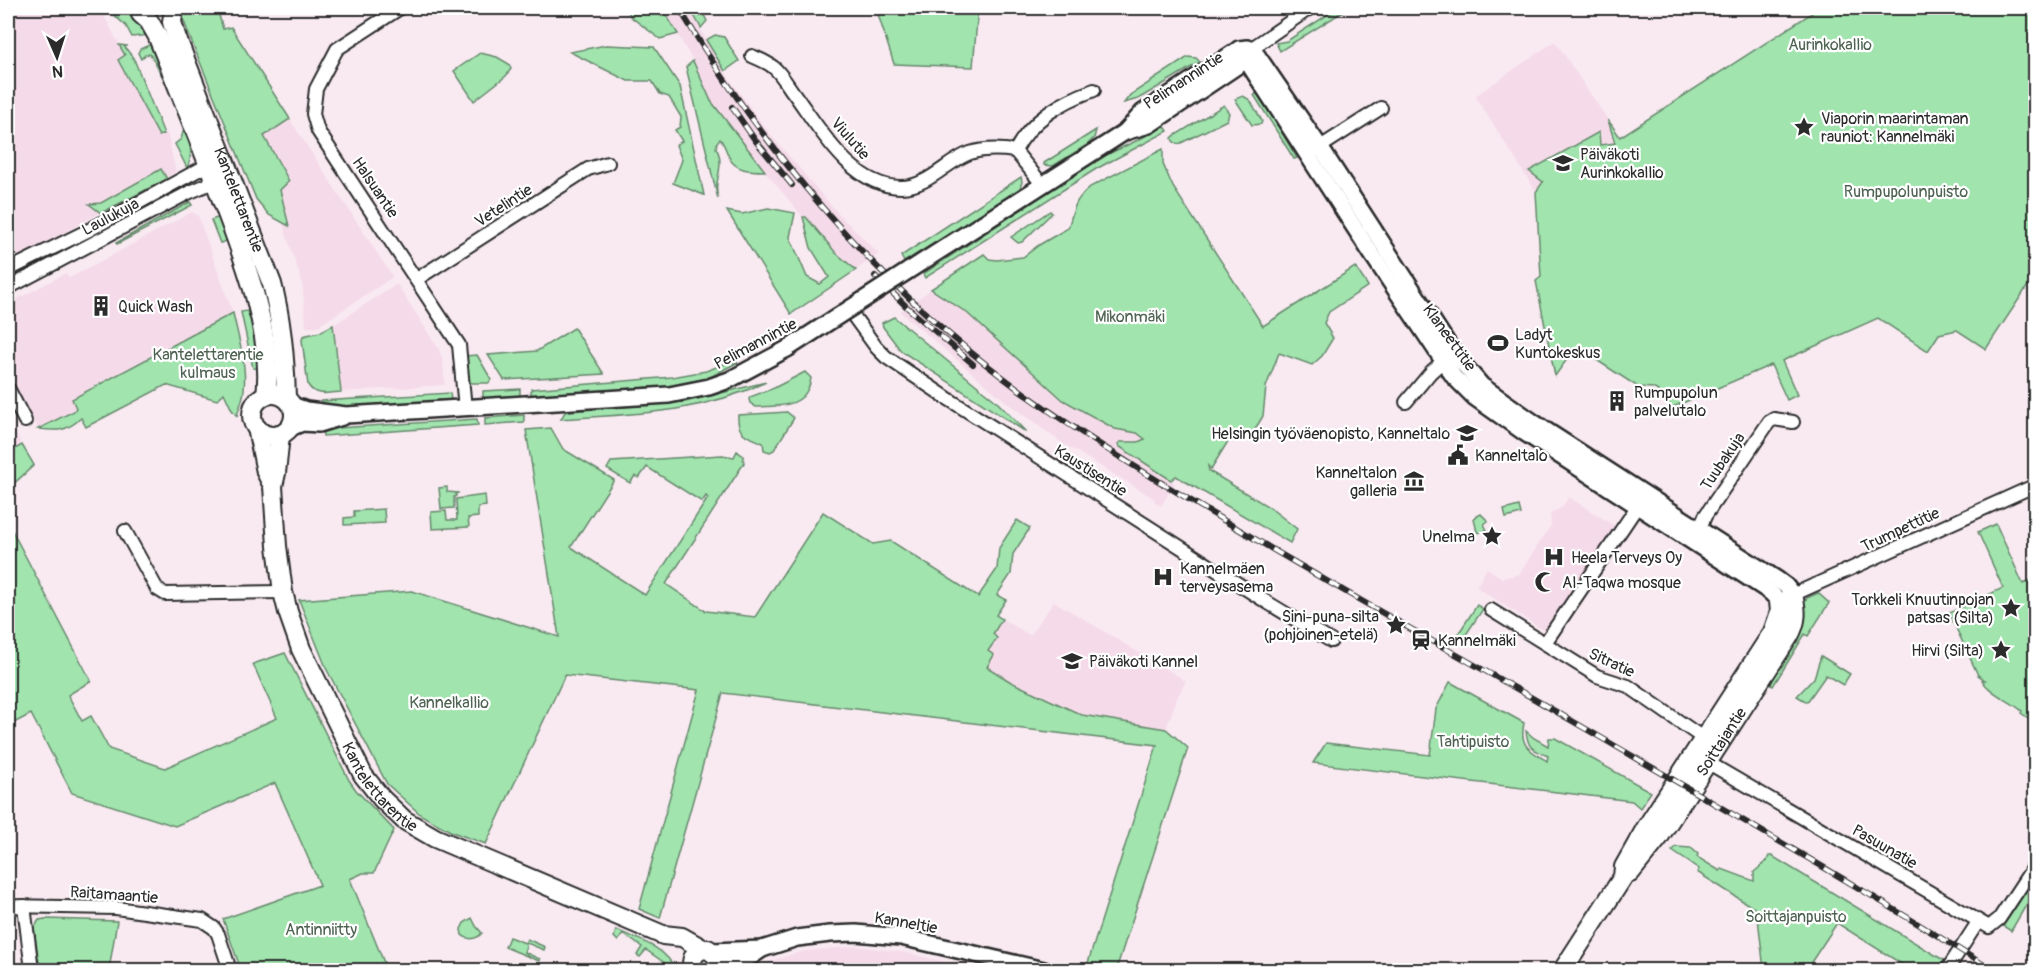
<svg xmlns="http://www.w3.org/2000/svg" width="2043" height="978" font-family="Pangolin,sans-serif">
  <rect width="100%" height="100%" fill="#f9eaf2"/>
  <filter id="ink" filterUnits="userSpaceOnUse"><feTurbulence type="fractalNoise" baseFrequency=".0167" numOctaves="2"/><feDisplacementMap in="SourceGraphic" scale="12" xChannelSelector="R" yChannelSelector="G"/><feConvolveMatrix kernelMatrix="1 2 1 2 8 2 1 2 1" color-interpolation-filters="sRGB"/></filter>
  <g filter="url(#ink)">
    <g fill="#f5dbe9">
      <polygon points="8,8 100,8 120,46 129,53 118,61 120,63 159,136 167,132 176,172 8,263"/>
      <polygon points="662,8 690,8 709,46 728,77 766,129 836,211 879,254 856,270 836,253 806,217 803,217 755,160 711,101 693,61"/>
      <polygon points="1555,41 1608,120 1616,143 1541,277 1536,192 1475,96"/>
      <polygon points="285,112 393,277 317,327 306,327 302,283 253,132"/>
      <polygon points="192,212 198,215 233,313 72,398 76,408 74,411 38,429 8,370 8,304 66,273 69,278"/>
      <polygon points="397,284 439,349 443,361 445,385 341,392 333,325"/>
      <polygon points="931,289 967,313 1063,400 1115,429 1137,433 1146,439 1138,442 1126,441 1118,444 1175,483 1161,506 1154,502 1155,499 1065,445 1011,406 900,312"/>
      <polygon points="8,417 22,445 8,453"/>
      <polygon points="1569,497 1615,526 1546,632 1476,587 1487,568 1502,578 1519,574 1551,525 1550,514 1562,507"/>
      <polygon points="1054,601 1186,681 1178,696 1166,729 1082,715 1011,682 987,667 994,656 988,652 992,634 1002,619 1030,635"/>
      <polygon points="856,946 903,952 981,970 771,970 767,962 804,951"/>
    </g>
    <g fill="#a1e4ae" stroke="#66886c" stroke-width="1.5">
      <path d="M 112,8 C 129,9 139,23 150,35 L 132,37 L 126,26 L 113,14 Z"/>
      <polygon points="181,8 217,8 223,29 231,27 290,119 264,136 289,181 280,190 289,226 269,215 256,199 189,35 181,13"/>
      <polygon points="626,8 662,8 678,34 660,39 631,17"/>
      <polygon points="690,8 700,8 707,21 701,28"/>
      <polygon points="876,8 978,8 973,67 894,64"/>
      <polygon points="1338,8 1349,8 1280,51 1276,43 1287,41"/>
      <polygon points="1809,8 2035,8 2035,275 1986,349 1957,330 1939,334 1928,351 1878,318 1782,361 1797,395 1787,400 1771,365 1671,408 1666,396 1653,388 1638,387 1578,348 1573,351 1555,376 1536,281 1541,277 1536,192 1543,182 1529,171 1599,132 1600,145 1615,143 1608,120 1620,137 1812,13"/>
      <polygon points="715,35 724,37 739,61 725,71 706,40"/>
      <polygon points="156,42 168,87 150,54 145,55 141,59 138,53 140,49"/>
      <polygon points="119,45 128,46 124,46 134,59 164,134 159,136 118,60 125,55"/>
      <polygon points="606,45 654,47 680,86 704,195 673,183 682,160 676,145 682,141 675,130 680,127 681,117 669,97 660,94 652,81 628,81 570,52"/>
      <polygon points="480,53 497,57 509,64 511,69 506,76 474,101 454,71"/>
      <polygon points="1188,57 1196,58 1200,62 1138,99 1124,103 1130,95"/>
      <path d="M 693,61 L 711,101 L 765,171 C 751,171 735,171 729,157 C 726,151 725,145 720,139 L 717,142 L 716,148 C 723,159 719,172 717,183 C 716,188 717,194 718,199 L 686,67 Z"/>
      <polygon points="1258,93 1297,158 1294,159 1254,95"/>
      <polygon points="1243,96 1250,100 1262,121 1261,124 1252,125 1235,99"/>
      <polygon points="1224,105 1229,113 1227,120 1181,143 1177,144 1173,141 1172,138 1174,136"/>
      <polygon points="1164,125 1168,131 1096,169 925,278 923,274 1100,158 1140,139"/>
      <path d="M 184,129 C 190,143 194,153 187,168 L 175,144 L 181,139 Z"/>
      <polygon points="1096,130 1094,138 1087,145 1053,166 1044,165 1044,163"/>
      <path d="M 1163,149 L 1163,164 L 1173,187 L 1263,326 L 1355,267 L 1368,286 L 1329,312 L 1324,323 L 1333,338 L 1322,356 L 1312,365 L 1279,353 L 1266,387 L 1263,416 L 1251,436 L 1230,438 L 1211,469 L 1208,466 L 1209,471 L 1269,507 L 1297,529 L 1290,543 L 1176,476 L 1171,480 L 1120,447 L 1118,444 L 1120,442 L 1138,442 L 1145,439 L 1137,433 L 1115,429 L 1063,400 L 967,313 L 931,289 L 984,254 L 989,259 L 997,260 L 1023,257 L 1039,245 L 1068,228 C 1075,207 1073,202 1090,187 Z"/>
      <polygon points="161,169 167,179 101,213 89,204 101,203"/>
      <polygon points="1021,177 1022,182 1019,191 904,262 901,256"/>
      <polygon points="190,202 192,205 117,244 116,243"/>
      <polygon points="768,208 795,213 790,237 807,277 820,284 829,277 811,248 803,217 806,217 836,253 856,270 791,314 727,211 742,214"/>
      <polygon points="1050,211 1052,213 1022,242 1018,243 1011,237"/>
      <polygon points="223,216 227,229 227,241 220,243 211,220"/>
      <polygon points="247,311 255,331 261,369 253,368 241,312"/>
      <path d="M 233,313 C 238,337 247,364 244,389 C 244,398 239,407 237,416 L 232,410 L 224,393 L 217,400 L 166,385 L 86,427 L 81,418 C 66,432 58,431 38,429 L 74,411 L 76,408 L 72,399 Z"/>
      <polygon points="894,317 997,402 1026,432 901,351 883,327 882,323"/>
      <path d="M 333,325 L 341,392 C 329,393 315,397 308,385 L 302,340 L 303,336 L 320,332 Z"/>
      <polygon points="574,328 604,374 504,380 488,355 537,351"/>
      <polygon points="477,355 491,379 489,383 468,383 465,356"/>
      <polygon points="738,362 701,382 687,385 531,395 531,389 672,377 706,371 727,363"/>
      <path d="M 805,372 L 811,378 C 807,408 780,406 756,407 L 750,403 L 749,399 L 750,397 L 774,388 Z"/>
      <path d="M 766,382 C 698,414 635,414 561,419 L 565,412 L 570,411 L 685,402 Z"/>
      <polygon points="520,389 520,396 483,398 483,391"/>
      <polygon points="450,393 451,400 321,408 321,401"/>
      <path d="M 787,412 L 794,418 L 774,450 L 770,452 L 764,450 L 763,443 C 747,435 737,436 738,415 Z"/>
      <polygon points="524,415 524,422 485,425 485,418"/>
      <polygon points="477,419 478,425 323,436 322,429"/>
      <polygon points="551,428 563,449 614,480 571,547 645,595 708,498 706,496 702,502 647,467 639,478 635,476 630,483 607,469 611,462 722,455 734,457 737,451 743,456 744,463 666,584 706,611 755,617 823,512 873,544 891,541 978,597 997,569 999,548 1017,520 1030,528 1013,554 1011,574 997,595 1006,600 996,615 1002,619 993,634 997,638 988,651 994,655 987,667 1011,682 1082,715 1166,729 1188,748 1116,970 1086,969 1157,745 723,693 660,918 639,909 699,690 565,675 486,844 452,832 421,815 387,784 327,670 299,600 412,591 559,637 526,430"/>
      <polygon points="22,445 34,465 8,489 8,453"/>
      <polygon points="447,487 447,492 459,493 456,493 456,496 454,497 454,508 441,509 439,488"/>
      <polygon points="485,495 486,506 478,507 478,517 468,518 469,527 432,529 431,512 446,511 447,520 457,520 456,499"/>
      <polygon points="1519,506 1521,514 1506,518 1504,510"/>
      <polygon points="384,509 385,523 344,525 344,518 354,517 354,511"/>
      <polygon points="1481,514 1488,521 1484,524 1487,530 1477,533 1474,518"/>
      <polygon points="8,523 91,681 68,695 82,721 91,716 109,749 165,768 277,718 253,664 285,653 349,780 356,790 394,830 374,873 363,873 350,879 387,970 241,970 223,919 320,885 275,783 175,826 72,793 31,714 8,726"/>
      <path d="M 1996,524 L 2023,584 L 2035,578 L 2036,719 L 2031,720 L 2021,713 L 2022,711 C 2010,700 1990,694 1982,680 L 1985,680 L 1978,675 L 1949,613 L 2003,588 L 1978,532 Z"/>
      <polygon points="1818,593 1829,603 1808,636 1805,634 1773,686 1771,685 1775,666 1803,603 1807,598"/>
      <polygon points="1477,605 1483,609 1461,642 1455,639"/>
      <polygon points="1821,656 1850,674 1843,685 1826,675 1807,702 1797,696 1814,678"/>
      <path d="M 1450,682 L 1524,723 C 1519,746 1529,750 1547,761 L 1548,756 C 1532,749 1528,749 1526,731 L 1534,738 L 1548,746 L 1549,738 L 1555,738 L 1651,792 L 1640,808 L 1632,801 L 1313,763 L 1326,743 L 1430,755 L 1436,709 Z"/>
      <polygon points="1676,847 1691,848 1698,854 1697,857 1720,871 1722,869 1754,881 1754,872 1766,862 1769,856 1772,856 1960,970 1939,970 1936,969 1935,970 1911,970 1837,923 1806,970 1764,970 1757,910 1697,872 1699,869 1672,851"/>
      <polygon points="2035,878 2035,890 2011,931 2003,926"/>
      <path d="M 472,918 L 476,926 L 482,933 C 477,939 469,941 462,935 L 461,929 L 464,923 Z"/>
      <polygon points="45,919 117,921 109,970 40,970 34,928 39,920"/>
      <path d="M 616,930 C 637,939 667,947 675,970 L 646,950 L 640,957 L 637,955 L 642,947 L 623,934 L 618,941 L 614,937 Z"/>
      <polygon points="509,937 525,943 527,939 545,947 544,950 527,943 524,952 540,959 539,961 505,947"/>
    </g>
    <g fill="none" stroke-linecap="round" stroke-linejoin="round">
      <g stroke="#2b2b2b" stroke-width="16">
        <g id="minor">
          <polyline points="400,8 337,49 316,89 313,114 318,131 459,345 465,409"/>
          <polyline points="1252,48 1310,8"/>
          <path d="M 752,56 C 759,59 767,62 773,67 C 780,72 787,84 792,91 C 819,127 851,187 901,187 C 928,187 947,161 970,153 C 985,148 1000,149 1015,151 L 1042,184"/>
          <path d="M 1015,151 C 1032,119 1061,102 1094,90"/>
          <polyline points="1314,151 1381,108"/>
          <polyline points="8,270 89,230 213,162"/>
          <polyline points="417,279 588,169 608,163"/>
          <polyline points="8,288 188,193 220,179"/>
          <polyline points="849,310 876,347 886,357 947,398 1265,601 1331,641"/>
          <polyline points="8,388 25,421"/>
          <polyline points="1406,402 1431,372 1450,355"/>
          <polyline points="125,531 157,589 165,594 283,592"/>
          <polyline points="1697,536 1705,516 1769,422 1774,419 1793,422"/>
          <polyline points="1788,597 2036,485"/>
          <polyline points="1491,610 1597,676 1628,686 1710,743"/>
          <polyline points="1545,643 1643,498"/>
          <polyline points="1702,759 1989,927 1999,919 2036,863"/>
          <polyline points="8,906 116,908 202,920 214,928 218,934 230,970"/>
          <polyline points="24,906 32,970"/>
          <polyline points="1947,970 1978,922"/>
        </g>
      </g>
      <g stroke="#2b2b2b" stroke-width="20">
        <g id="tertiary">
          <polyline points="1252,48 1320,147 1453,352 1482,386 1533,422 1778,580 1786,586 1793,595"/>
          <polyline points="1239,49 1373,256 1454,377 1474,397 1525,433 1770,592 1779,601"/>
          <polyline points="1125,132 1143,112 1239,49 1247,48"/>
          <polyline points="908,271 1125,132 1149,125 1246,60 1250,52"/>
          <polyline points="292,405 306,410 346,415 669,395 709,387 729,380 787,349"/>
          <polyline points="290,428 302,423 319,424 342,417"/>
          <polyline points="712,951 762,949 797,938 830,934 856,933 901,937 1044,970"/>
          <polyline points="719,969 752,956 762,949"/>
        </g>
      </g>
      <g stroke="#2b2b2b" stroke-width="22">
        <g id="secondary">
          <path id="s1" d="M 174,8 L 172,22 L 176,36 L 272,284 C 282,321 285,360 286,398"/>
          <path d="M 141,14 L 149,21 L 157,35 C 178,87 199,139 219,192 C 241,251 274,331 266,395"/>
          <circle cx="273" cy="415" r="21"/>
          <polyline points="257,428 266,472 272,484"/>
          <path id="s2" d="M 280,435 L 276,473 L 273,486 L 277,546 L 283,592 L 288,612 L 301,649 L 363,775 L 382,799 L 404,820 L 435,838 L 663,935 L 682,937 L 703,949"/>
          <path id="s3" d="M 1630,873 L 1659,837 L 1789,636 C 1797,622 1797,611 1793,595"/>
          <path d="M 694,970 C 689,959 695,949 708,949 L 718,957 L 720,965 L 718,970"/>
          <polyline points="1563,970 1623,877 1624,867 1646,828 1773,632 1780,612 1779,601"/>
        </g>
      </g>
      <use href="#minor" stroke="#fff" stroke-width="12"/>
      <use href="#tertiary" stroke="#fff" stroke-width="15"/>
      <use href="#secondary" stroke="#fff" stroke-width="18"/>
      <g stroke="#2b2b2b" stroke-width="6">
        <g id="rail">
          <path d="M 679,8 C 763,149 872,279 1005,379 C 1062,422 1123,460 1185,497 C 1272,550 1361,601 1450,651 C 1539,701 1627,753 1715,804 C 1808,858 1901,912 1992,970"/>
          <polyline points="732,107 755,140 792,185"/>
          <polyline points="875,276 908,308 973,364"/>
        </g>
      </g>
      <use href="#rail" stroke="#fff" stroke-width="4" stroke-dasharray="11" stroke-linecap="butt"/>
      <g stroke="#2b2b2b" stroke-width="20" stroke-linecap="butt">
        <polyline id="tertiary-bridge" points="787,349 908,271"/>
      </g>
      <use href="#tertiary-bridge" stroke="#fff" stroke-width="15"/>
    </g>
  </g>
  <defs>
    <g id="sight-bare" transform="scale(1.62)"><path d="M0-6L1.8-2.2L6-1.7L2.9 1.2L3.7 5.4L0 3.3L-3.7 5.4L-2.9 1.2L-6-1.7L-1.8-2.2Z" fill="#2b2b2b" stroke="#fff" stroke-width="2.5" paint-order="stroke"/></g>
    <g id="school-bare" transform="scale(1.62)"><path d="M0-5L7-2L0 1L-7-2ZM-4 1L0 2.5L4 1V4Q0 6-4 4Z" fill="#2b2b2b" stroke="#fff" stroke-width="2.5" paint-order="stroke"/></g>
    <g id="building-bare" transform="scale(1.62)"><path d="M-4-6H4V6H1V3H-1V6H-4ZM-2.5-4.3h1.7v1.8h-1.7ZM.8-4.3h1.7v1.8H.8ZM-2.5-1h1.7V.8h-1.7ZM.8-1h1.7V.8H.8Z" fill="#2b2b2b" stroke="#fff" stroke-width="2.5" paint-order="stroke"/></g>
    <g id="stadium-bare" transform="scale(1.62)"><path d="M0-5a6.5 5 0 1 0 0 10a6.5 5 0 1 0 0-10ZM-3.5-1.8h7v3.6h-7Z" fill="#2b2b2b" stroke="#fff" stroke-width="2.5" paint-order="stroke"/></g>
    <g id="civic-bare" transform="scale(1.62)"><path d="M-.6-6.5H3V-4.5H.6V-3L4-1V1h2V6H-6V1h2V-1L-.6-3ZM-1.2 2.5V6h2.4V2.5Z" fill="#2b2b2b" stroke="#fff" stroke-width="2.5" paint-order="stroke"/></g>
    <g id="museum-bare" transform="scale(1.62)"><path d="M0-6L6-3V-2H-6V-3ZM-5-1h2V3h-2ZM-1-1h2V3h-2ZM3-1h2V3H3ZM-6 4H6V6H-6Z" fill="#2b2b2b" stroke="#fff" stroke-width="2.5" paint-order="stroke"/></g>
    <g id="hospital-bare" transform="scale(1.62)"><path d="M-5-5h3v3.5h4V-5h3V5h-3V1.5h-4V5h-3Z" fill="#2b2b2b" stroke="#fff" stroke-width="2.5" paint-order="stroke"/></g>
    <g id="mosque-bare" transform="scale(1.62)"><path d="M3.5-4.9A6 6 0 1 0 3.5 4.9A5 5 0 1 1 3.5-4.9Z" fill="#2b2b2b" stroke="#fff" stroke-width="2.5" paint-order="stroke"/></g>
    <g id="station-bare" transform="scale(1.62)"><path d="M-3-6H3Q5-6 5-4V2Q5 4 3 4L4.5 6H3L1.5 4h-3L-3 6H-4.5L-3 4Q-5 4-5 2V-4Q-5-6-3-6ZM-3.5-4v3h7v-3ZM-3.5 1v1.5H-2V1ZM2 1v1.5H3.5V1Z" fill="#2b2b2b" stroke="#fff" stroke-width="2.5" paint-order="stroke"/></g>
  </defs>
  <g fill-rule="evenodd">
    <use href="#sight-bare" x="1804" y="127"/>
    <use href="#school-bare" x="1563" y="163"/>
    <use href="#building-bare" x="101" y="306"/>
    <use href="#stadium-bare" x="1498" y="343"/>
    <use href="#building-bare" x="1617" y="401"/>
    <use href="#school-bare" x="1467" y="433"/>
    <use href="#civic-bare" x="1458" y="455"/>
    <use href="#museum-bare" x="1414" y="481"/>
    <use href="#sight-bare" x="1492" y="536"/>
    <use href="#hospital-bare" x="1554" y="557"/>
    <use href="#hospital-bare" x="1163" y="577"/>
    <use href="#mosque-bare" x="1545" y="582"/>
    <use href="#sight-bare" x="2011" y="608"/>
    <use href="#sight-bare" x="1396" y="625"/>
    <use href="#station-bare" x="1421" y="640"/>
    <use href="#sight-bare" x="2001" y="650"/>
    <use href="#school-bare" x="1072" y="661"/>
  </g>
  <g text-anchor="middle" stroke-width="4.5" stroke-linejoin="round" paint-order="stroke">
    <g font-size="16" fill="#4e6252" stroke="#fff">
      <text x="1830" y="50">Aurinkokallio</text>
      <text x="1906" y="197">Rumpupolunpuisto</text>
      <text x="1130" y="322">Mikonmäki</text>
      <text x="208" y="360">Kantelettarentie<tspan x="208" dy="18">kulmaus</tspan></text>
      <text x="449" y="708">Kannelkallio</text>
      <text x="1473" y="747">Tahtipuisto</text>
      <text x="1796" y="922">Soittajanpuisto</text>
      <text x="321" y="935">Antinniitty</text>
    </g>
    <g font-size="16" fill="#2b2b2b" stroke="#fff">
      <text transform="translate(1183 80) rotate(-33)" y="6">Pelimannintie</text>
      <text transform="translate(851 138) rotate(49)" y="6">Viulutie</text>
      <text transform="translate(376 187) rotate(56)" y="6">Halsuantie</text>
      <text dy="6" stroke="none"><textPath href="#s1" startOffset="204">Kantelettarentie</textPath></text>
      <text transform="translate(503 205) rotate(-33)" y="6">Vetelintie</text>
      <text transform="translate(110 216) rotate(-28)" y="6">Laulukuja</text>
      <text transform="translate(1450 337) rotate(54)" y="6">Klaneettitie</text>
      <text transform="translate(755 343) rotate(-28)" y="6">Pelimannintie</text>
      <text transform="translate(1722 461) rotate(-56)" y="6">Tuubakuja</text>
      <text transform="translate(1091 470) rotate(32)" y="6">Kaustisentie</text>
      <text transform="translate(1900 529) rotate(-25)" y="6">Trumpettitie</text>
      <text transform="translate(1612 662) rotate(25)" y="6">Sitratie</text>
      <text dy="6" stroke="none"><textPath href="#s3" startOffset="160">Soittajantie</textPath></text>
      <text dy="6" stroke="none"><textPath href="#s2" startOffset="378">Kantelettarentie</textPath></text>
      <text transform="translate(1885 846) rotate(30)" y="6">Pasuunatie</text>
      <text transform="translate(114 894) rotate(4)" y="6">Raitamaantie</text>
      <text transform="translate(906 922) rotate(10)" y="6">Kanneltie</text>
    </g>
    <g font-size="16" fill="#2b2b2b" stroke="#fff" text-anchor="start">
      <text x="1821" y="124">Viaporin maarintaman<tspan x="1821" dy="18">rauniot: Kannelmäki</tspan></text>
      <text x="1580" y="160">Päiväkoti<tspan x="1580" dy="18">Aurinkokallio</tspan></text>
      <text x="118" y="312">Quick Wash</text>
      <text x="1515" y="340">Ladyt<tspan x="1515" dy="18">Kuntokeskus</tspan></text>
      <text x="1634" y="398">Rumpupolun<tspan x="1634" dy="18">palvelutalo</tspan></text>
      <text x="1450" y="439" text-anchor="end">Helsingin työväenopisto, Kanneltalo</text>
      <text x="1475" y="461">Kanneltalo</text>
      <text x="1397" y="478" text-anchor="end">Kanneltalon<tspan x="1397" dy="18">galleria</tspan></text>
      <text x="1475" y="542" text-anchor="end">Unelma</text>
      <text x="1571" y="563">Heela Terveys Oy</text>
      <text x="1180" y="574">Kannelmäen<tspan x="1180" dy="18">terveysasema</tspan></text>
      <text x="1562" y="588">Al-Taqwa mosque</text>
      <text x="1994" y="605" text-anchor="end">Torkkeli Knuutinpojan<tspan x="1994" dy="18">patsas (Silta)</tspan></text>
      <text x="1379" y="622" text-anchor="end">Sini-puna-silta<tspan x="1379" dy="18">(pohjoinen-etelä)</tspan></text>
      <text x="1438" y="646">Kannelmäki</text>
      <text x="1984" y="656" text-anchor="end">Hirvi (Silta)</text>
      <text x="1089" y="667">Päiväkoti Kannel</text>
    </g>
  </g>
  <rect width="2043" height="978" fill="none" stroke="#fff" stroke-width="30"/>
  <rect x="15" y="15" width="2013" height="948" fill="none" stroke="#2b2b2b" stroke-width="2" filter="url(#ink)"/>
  <g transform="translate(57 57) rotate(177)" stroke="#ffffff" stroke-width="4.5" paint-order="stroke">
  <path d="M0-4.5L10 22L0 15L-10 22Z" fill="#2b2b2b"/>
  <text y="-9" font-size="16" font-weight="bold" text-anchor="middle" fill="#2b2b2b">N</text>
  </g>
</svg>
